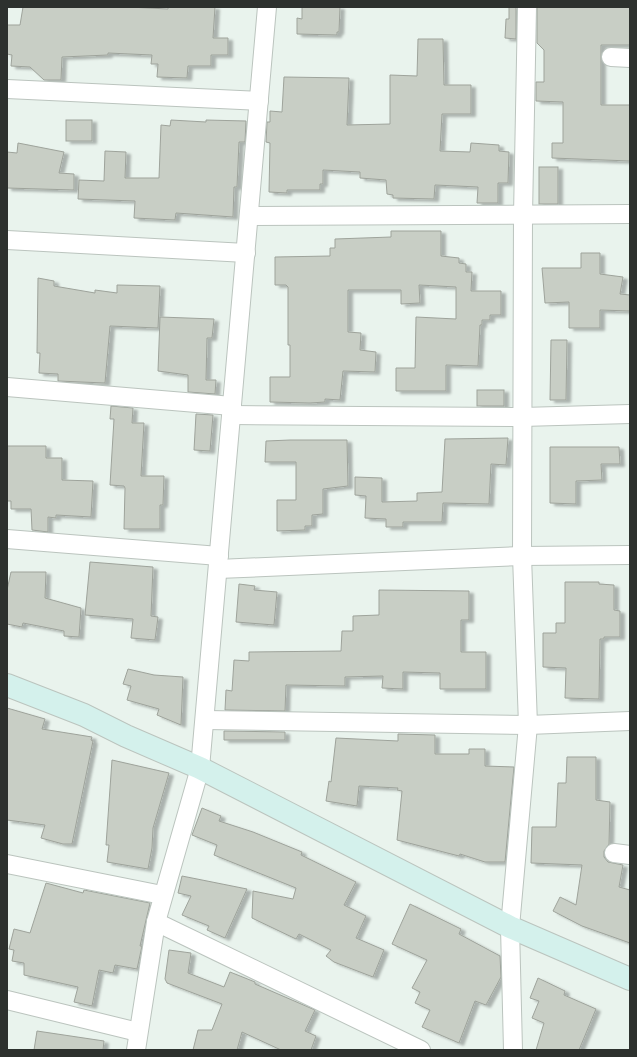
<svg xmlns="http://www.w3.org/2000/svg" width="637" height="1057" font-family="'Noto Sans',sans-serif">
  <defs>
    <filter id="shadow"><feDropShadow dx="4.5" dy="2.5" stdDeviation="1" flood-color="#0004"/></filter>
  </defs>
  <rect width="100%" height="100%" fill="#e9f3ed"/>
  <g fill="#c8cec5" stroke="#9ea39b" filter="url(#shadow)">
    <polygon points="23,7 129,7 168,9 168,7 215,7 213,38 228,38 228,55 211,55 211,66 188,66 187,78 157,77 158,64 151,64 152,55 108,53 108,55 62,57 61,80 44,80 30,67 11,66 12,55 7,54 7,25 20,25"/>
    <polygon points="302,7 340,7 339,32 337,32 337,35 297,34 297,18 302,19"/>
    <polygon points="509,7 516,7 516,39 505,38 506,19 509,19"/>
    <polygon points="537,7 630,7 630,45 601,45 601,105 630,105 630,161 552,158 552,143 563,143 563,102 536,101 536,82 544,82 544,50 537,43"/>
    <polygon points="418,39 443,39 444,85 471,85 471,114 442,114 440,151 470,152 471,143 499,145 499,151 509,152 508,183 498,183 498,203 477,203 478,187 435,185 434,199 393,198 393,195 387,194 386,180 360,178 360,172 323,170 323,184 320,184 320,190 287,190 287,193 269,192 270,143 266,142 267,122 270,122 270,111 282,112 284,77 349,78 347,125 390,124 390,75 417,76"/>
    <rect x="66" y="120" width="26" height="21"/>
    <polygon points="171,120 206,122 206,120 246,121 245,142 239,142 237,187 234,187 233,217 176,213 175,220 134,218 135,201 78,199 79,180 104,181 105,151 126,152 125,178 159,178 161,125 170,126"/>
    <polygon points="18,143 64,152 59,173 74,174 74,190 7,188 7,152 17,153"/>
    <rect x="539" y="167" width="19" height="37"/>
    <polygon points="391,231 441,231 441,256 459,258 459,263 466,264 466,272 472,272 471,291 501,291 501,315 490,315 490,320 482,320 482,325 480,325 478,366 446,365 446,391 396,391 396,368 415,368 416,317 456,319 456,287 419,285 420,303 401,304 401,290 348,290 348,332 361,333 360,350 376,352 375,372 343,371 340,400 325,399 325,402 310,403 270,402 270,377 290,377 290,345 288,345 288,287 286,285 275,285 275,257 330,256 330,248 335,248 335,239 391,237"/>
    <polygon points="581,253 600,253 600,274 623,277 620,294 630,295 630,311 600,310 600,328 569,328 569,302 545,303 542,268 581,268"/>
    <polygon points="38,278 54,281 54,286 95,293 95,290 117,293 117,285 160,286 158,328 110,326 105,383 58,381 58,374 39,373 40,353 37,353"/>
    <polygon points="160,317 214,319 212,338 207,338 206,380 216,380 215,394 188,392 188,375 158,371"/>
    <polygon points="551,340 567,340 566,400 550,400"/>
    <rect x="477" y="390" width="27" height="16"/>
    <polygon points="111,406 133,408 132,423 144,423 141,476 164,476 163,505 160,505 160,529 124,529 125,488 124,486 110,485 114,419 110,419"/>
    <polygon points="196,414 213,415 210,451 194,450"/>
    <polygon points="508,438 506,465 491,464 489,504 443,503 442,522 403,522 403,527 386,527 386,519 365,518 366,496 355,495 355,477 382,478 382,502 417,501 417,493 442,492 445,439"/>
    <polygon points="290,440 347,440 348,486 323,489 323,514 312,515 312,526 305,526 305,530 277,531 277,500 296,500 296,462 265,462 266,441"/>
    <polygon points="7,446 46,446 46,458 62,458 62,480 93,481 91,517 56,515 56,518 48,517 48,532 32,530 31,509 11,509 11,501 7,501"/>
    <polygon points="550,447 619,447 620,464 601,464 602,480 576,481 576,504 550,503"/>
    <polygon points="90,562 153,567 151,616 158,617 155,640 131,638 133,619 85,615"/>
    <polygon points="11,572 46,572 45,598 81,608 79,637 64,636 64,631 23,623 22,627 7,624 7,590"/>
    <polygon points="565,582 599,582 599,584 614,585 614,610 620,611 620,637 604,637 604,639 600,639 599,699 565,698 566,668 543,667 543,633 556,633 556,623 565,623"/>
    <polygon points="239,584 255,586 254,590 277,592 274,625 236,622"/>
    <polygon points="379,590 469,591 469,620 461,620 461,652 486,652 486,689 440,689 440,673 403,672 403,689 382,688 383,676 345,677 345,686 286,685 285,711 225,710 226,690 232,691 234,660 249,661 249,652 341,651 342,631 353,631 353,616 379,615"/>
    <polygon points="128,669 154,675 183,677 181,725 157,715 159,709 127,700 131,686 123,684"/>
    <polygon points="7,708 45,719 42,729 92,737 91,740 93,741 72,844 63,844 41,838 45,825 7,820"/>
    <polygon points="224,731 285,732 285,740 224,740"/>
    <polygon points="398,734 435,735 435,754 469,754 469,749 485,749 485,766 514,767 505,862 485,862 460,854 459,856 397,840 402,791 397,790 398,788 359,786 357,806 326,801 329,781 331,782 336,738 398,741"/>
    <polygon points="567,757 596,757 596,800 610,802 609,844 604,851 604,857 608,862 623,865 619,887 630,890 630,943 582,926 553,911 560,897 576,905 582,865 531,863 532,827 556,827 558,783 566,783"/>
    <polygon points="112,760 169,773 153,828 152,848 148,869 107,862 109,845 106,845"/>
    <polygon points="202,808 221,816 219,821 253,832 302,852 301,855 356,882 344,905 366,916 356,938 384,950 373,977 334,962 326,956 331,950 299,934 296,939 252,918 253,891 293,899 296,888 214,855 217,845 192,835"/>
    <polygon points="182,876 247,889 225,938 207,930 209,926 182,915 191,896 178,893"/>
    <polygon points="46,883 83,893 84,890 150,903 140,946 142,946 137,969 115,965 113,973 99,970 92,1006 74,1002 78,987 24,975 24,963 12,961 14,950 9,949 14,929 30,933"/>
    <polygon points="410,904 461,929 459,934 500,956 501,977 486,1005 475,1001 459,1043 422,1027 430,1010 415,1003 420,992 412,988 427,960 392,944"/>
    <polygon points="169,950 191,953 188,973 224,987 230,972 255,982 255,984 315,1010 305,1031 316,1036 311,1050 281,1050 242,1032 237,1050 193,1050 198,1030 212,1030 222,1004 167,983 165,979"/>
    <polygon points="538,978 565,991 564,995 596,1009 579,1050 536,1050 544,1023 532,1018 539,1001 530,998"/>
    <polygon points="37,1031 104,1041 103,1050 34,1050"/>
  </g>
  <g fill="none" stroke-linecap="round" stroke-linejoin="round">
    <g stroke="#bbc4be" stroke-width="20">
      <g id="street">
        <polyline points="611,57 630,58"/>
        <polyline points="7,89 259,101"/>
        <polyline points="249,216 630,214"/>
        <polyline points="7,240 246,253"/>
        <polyline points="7,387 232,406"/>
        <polyline points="232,415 522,417 630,414"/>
        <polyline points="7,539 219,556"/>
        <polyline points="218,569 522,556 630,555"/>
        <polyline points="205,720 528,725 630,721"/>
        <polyline points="614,853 630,855"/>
        <polyline points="7,864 162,895"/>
        <polyline points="156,922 421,1050"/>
        <polyline points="7,1000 138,1032"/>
        <polyline points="136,1050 156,922 200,768 267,7"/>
        <polyline points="513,1050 510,927 528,725 522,556 523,215 527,7"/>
      </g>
    </g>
    <g stroke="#bbc4be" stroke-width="24">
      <polyline id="secondary" points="7,685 84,715 126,736 200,768 510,927 630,979"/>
    </g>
    <use href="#street" stroke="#fff" stroke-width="18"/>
    <use href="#secondary" stroke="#d4f1ec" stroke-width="22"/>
  </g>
  <rect width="637" height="1057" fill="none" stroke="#2d312e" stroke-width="16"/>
</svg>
